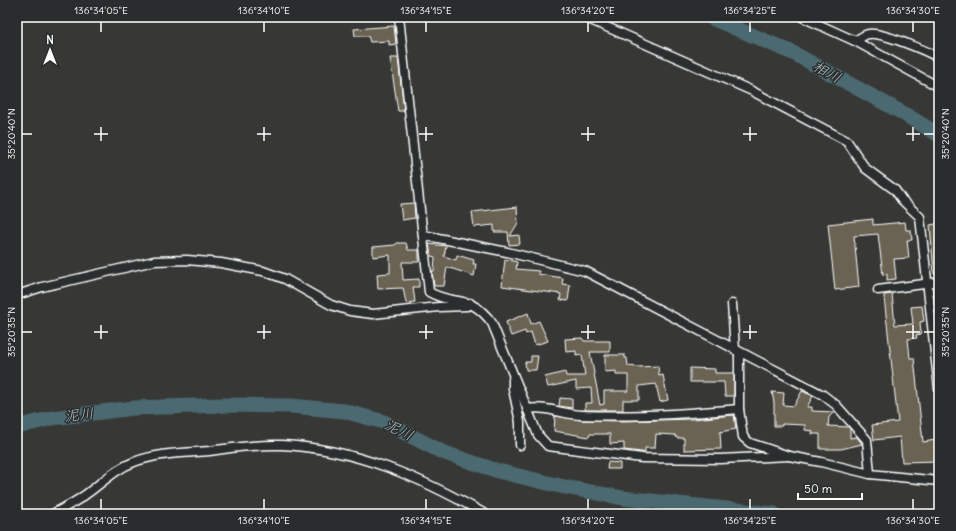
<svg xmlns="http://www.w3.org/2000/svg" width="956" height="531" font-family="Delius,'Klee One',sans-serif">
  <rect width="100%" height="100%" fill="#373835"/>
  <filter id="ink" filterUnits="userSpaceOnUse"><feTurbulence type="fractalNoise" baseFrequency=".025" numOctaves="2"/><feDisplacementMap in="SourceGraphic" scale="8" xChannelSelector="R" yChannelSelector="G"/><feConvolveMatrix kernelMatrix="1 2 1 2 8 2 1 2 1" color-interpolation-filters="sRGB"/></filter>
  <g filter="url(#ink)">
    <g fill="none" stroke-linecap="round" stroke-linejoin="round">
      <g stroke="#4c696f" stroke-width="15">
        <polyline points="710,17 793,53 901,112 939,135"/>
        <polyline points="17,427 52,418 134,408 223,405 291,406 344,411 384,422 442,452 498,471 560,486 623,498 774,514"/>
      </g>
    </g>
    <g fill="#6a6453" stroke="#fff">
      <polygon points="394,26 396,44 389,45 389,41 370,42 368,36 355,36 354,29"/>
      <polygon points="390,58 398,58 404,111 398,111"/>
      <polygon points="414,203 415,218 402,220 400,204"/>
      <polygon points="517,207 518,223 510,236 519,235 520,244 509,245 508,232 494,232 494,225 474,227 472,212"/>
      <polygon points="873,219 873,225 905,222 906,230 911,230 912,240 907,240 909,258 894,259 896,279 887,280 887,274 883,275 878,234 854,236 859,287 835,290 828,224"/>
      <polygon points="936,224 939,226 939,274 934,274 930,225"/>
      <polygon points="397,243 406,243 408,250 419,250 419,262 402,262 403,280 419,279 419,287 413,287 415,302 406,303 403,288 378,289 377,274 390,273 390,255 373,257 373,247 395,245"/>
      <polygon points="429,244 446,246 444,256 456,260 457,255 474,260 473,264 476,264 474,276 447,267 444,286 434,286 432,271 434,271 435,257 431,256"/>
      <polygon points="505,259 517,262 516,269 539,271 538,274 563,278 562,284 570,285 568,301 560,300 561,294 502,286"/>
      <polygon points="892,294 895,325 913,324 911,307 922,306 924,321 920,322 921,334 916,335 917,338 908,339 910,358 914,358 923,442 936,440 938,461 902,462 900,437 874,440 872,425 898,422 884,297 884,295"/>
      <polygon points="528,313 531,324 539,321 548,341 535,345 531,332 526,334 525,331 511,336 506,322"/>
      <polygon points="582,338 584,341 610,341 610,352 590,352 600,405 604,404 604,391 628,391 628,375 616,375 616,371 605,372 605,355 625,355 625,358 627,358 628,366 638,367 658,366 659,376 663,375 668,400 660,402 656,384 639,386 639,400 623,400 623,410 585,410 585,403 592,403 591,388 576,389 576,381 548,387 545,377 565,372 566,376 585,376 582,355 576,356 576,351 566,352 565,339"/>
      <polygon points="531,356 538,356 536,370 526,370 525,362 531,362"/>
      <polygon points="690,368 715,369 715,373 734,373 734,396 725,396 724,382 690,382"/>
      <polygon points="802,391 813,396 807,407 812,407 812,411 834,412 829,417 828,426 849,427 850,430 850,438 857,437 862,444 841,449 820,449 820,434 812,434 813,431 805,430 805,425 782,424 782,426 774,426 774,403 772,392 784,393 783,405 794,406"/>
      <polygon points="560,398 572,399 572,408 559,406"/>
      <polygon points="734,415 736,429 720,432 721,449 684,450 684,438 677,438 675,435 656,434 655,448 645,448 645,453 642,452 624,450 624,443 610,444 610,434 590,434 589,437 554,431 555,416 581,420 621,421 693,419"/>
      <polygon points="608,462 620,463 620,469 607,469"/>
    </g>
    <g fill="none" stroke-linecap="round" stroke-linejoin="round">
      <g stroke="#fff" stroke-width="11">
        <g id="street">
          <path d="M 399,17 L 429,292 C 455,307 469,292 492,323 L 538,435 L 548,446 L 642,458 L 720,459 L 789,456"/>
          <polyline points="584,17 750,90 847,141 865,168 895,190 902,200 920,217 939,389"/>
          <polyline points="802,17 855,41 939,87"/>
          <path d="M 855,41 C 859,39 865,34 869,34 C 882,32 927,51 939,58"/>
          <polyline points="423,235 507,252 585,271 823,395 836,405 867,440 870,474"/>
          <polyline points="878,290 939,282"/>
          <polyline points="17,295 42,287 154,261 187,260 221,263 263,271 285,279 331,305 350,311 373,314 439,307 467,306 470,303"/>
          <polyline points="732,304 735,350"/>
          <polyline points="739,352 739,409 743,437 750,443 789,456 821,462 870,474 939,481"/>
          <polyline points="513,379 513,389 520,422 520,445"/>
          <path d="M 527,409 C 549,406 560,414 581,415 C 634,417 686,414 739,409"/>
          <path d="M 53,514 C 65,507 78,501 89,492 C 104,481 117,468 134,462 C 157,453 184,453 209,451 C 232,448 257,444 281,445 C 354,448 422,478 485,514"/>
        </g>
      </g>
      <use href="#street" stroke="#2a2d2e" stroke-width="8"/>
    </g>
  </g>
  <path fill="none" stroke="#fff" stroke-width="1.5" d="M 101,22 L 101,32M 264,22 L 264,32M 426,22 L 426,32M 588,22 L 588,32M 750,22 L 750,32M 913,22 L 913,32M 101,127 L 101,141M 264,127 L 264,141M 426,127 L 426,141M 588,127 L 588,141M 750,127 L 750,141M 913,127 L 913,141M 22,134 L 32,134M 94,134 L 108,134M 257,134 L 271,134M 419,134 L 433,134M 581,134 L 595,134M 743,134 L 757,134M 906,134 L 920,134M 924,134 L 934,134M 101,325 L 101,339M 264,325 L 264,339M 426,325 L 426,339M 588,325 L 588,339M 750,325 L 750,339M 913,325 L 913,339M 22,332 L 32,332M 94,332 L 108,332M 257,332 L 271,332M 419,332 L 433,332M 581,332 L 595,332M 743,332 L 757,332M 906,332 L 920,332M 924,332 L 934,332M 101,499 L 101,509M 264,499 L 264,509M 426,499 L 426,509M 588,499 L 588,509M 750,499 L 750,509M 913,499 L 913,509"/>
  <g text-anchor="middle" stroke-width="3" stroke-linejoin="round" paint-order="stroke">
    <g font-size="15" font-style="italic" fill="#aebcbe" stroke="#2a2d2e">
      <text transform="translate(827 72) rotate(29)" y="5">相川</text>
      <text transform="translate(79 415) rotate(-7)" y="5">泥川</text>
      <text transform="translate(399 430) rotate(26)" y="5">泥川</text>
    </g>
  </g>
  <rect width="956" height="531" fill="none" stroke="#2a2d2e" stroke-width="44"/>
  <g transform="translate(50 50)" stroke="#2a2d2e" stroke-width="3" paint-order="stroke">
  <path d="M0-3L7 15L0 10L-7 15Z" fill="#ffffff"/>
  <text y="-6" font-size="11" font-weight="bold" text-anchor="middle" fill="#ffffff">N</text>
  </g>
  <path d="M798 493v6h64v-6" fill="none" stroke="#ffffff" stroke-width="2"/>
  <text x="804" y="493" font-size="12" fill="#ffffff" stroke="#2a2d2e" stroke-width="3" paint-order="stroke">50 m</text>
  <rect x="22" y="22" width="912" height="487" fill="none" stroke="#fff" stroke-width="1.5"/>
  <g font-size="10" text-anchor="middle" fill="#fff">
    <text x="101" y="14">136°34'05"E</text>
    <text x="264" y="14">136°34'10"E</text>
    <text x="426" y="14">136°34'15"E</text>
    <text x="588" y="14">136°34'20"E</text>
    <text x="750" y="14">136°34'25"E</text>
    <text x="913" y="14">136°34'30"E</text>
    <text transform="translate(11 134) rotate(-90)" y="4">35°20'40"N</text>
    <text transform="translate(945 134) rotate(-90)" y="4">35°20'40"N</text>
    <text transform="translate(11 332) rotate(-90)" y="4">35°20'35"N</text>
    <text transform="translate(945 332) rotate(-90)" y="4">35°20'35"N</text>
    <text x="101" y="524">136°34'05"E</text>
    <text x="264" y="524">136°34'10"E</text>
    <text x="426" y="524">136°34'15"E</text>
    <text x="588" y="524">136°34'20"E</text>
    <text x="750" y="524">136°34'25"E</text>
    <text x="913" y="524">136°34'30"E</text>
  </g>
</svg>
